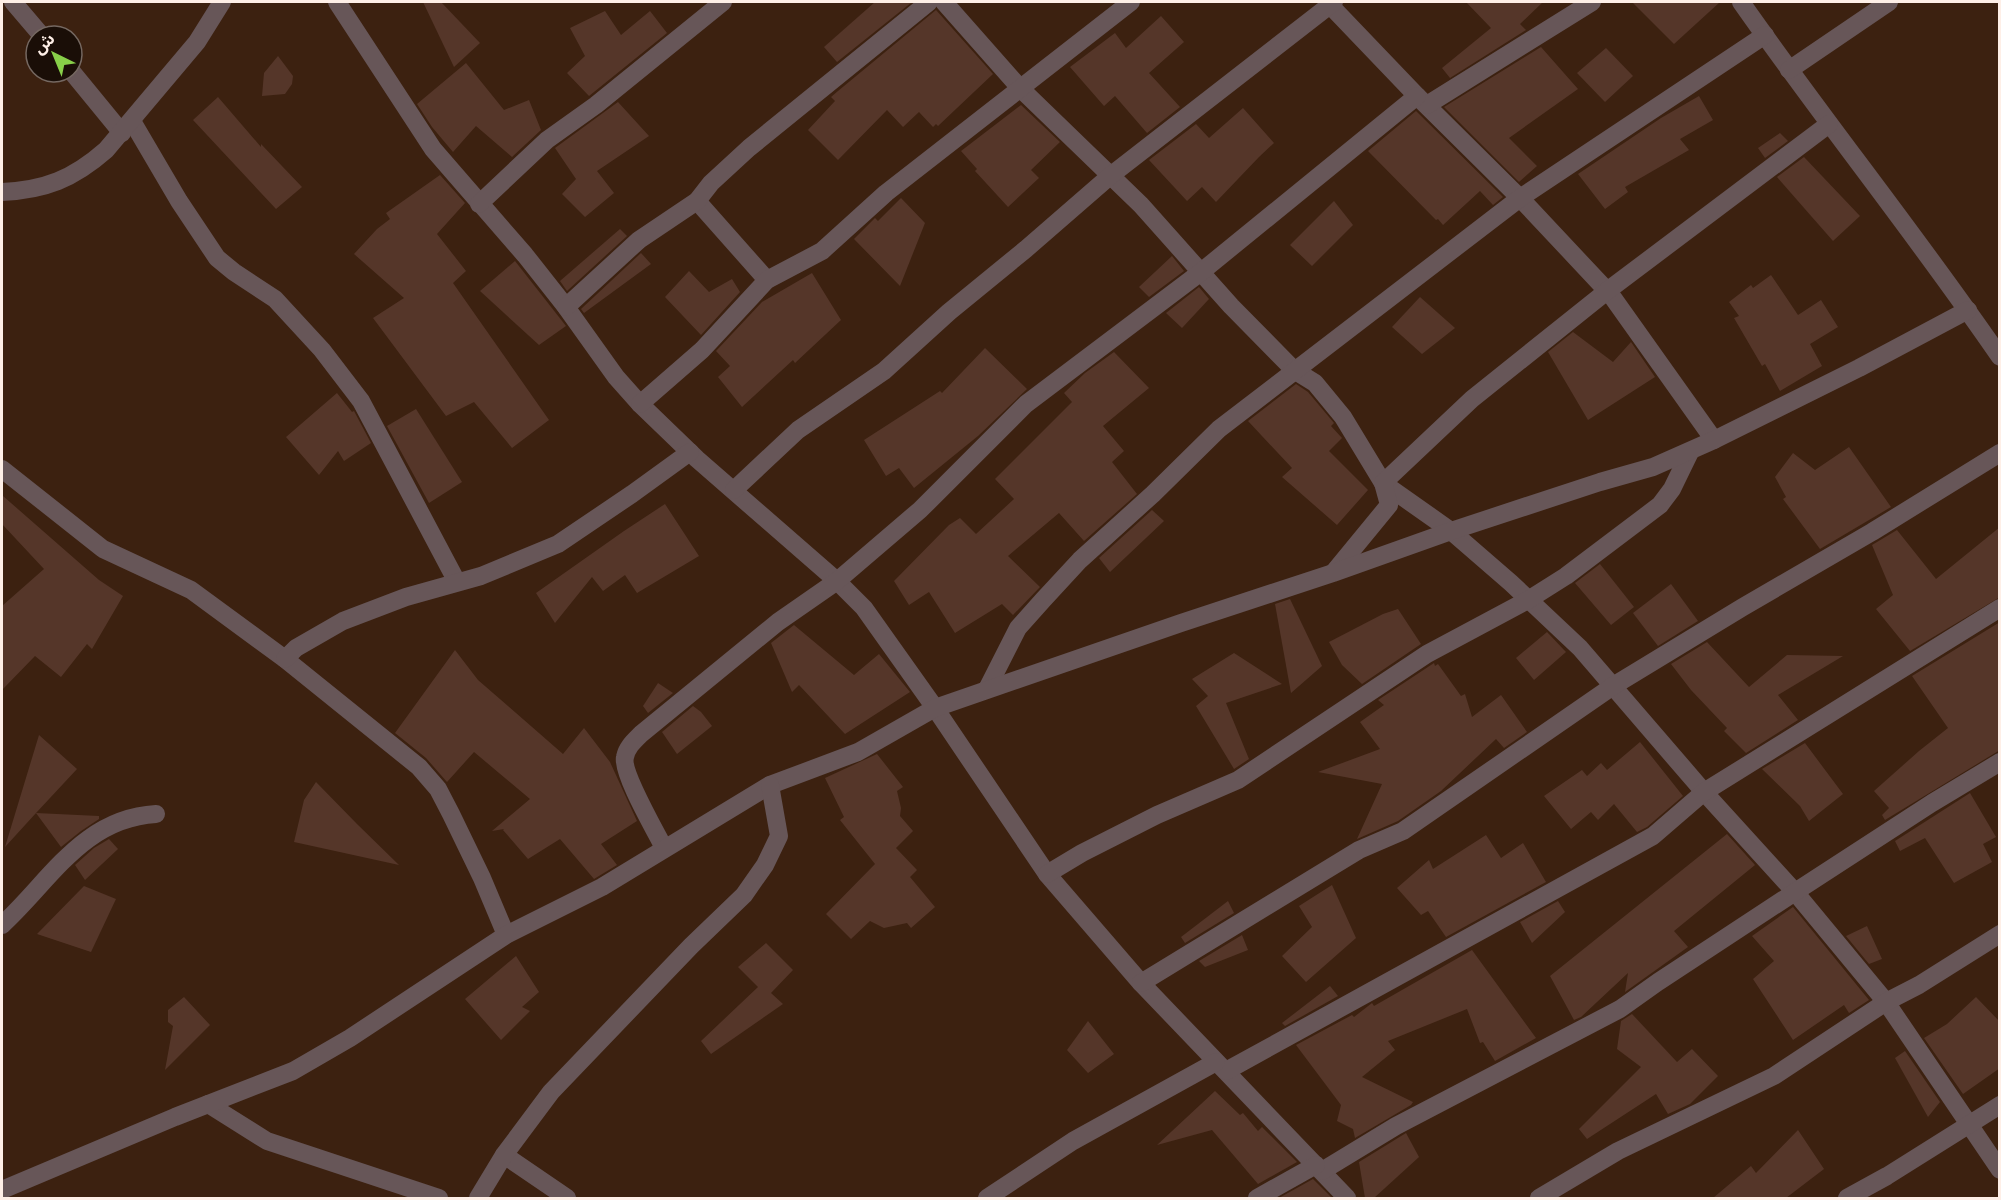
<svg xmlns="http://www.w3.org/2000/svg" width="2001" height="1200" font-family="'Playfair Display','Noto Sans Arabic',serif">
  <rect width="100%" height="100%" fill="#3c2110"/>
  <g fill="#553629">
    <polygon points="423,2 441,2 480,43 454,67"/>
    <polygon points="875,2 912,2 837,62 824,47"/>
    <polygon points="1466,2 1543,2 1520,24 1526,30 1450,78 1442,68 1491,28"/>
    <polygon points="1632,2 1720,2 1674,44"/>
    <polygon points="936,10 993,74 938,126 936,124 933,127 919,112 903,127 887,110 838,160 808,130 835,101 831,97 838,91"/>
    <polygon points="605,11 621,35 650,11 667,33 589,96 567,73 585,56 570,28"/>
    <polygon points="1161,16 1184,42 1149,73 1180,107 1147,133 1115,96 1104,106 1070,67 1115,33 1126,48"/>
    <polygon points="1541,47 1578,89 1509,138 1537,166 1519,182 1444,107"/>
    <polygon points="1606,48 1633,76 1605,102 1577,73"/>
    <polygon points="278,56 293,76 292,84 285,94 262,96 264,73"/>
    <polygon points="466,63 504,110 529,100 541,130 512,157 476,126 453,152 432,127 417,104"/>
    <polygon points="1699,96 1713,120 1680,139 1689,150 1625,187 1628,192 1605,209 1578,174 1661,118"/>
    <polygon points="218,97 261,147 261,144 302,187 276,209 193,120"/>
    <polygon points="618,102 649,136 597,171 614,193 585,217 562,194 576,179 555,148"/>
    <polygon points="1021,105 1060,142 1031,170 1039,178 1008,207 975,171 977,169 961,151"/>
    <polygon points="1243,108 1274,143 1259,157 1216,202 1202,187 1187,201 1149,160 1196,124 1209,138"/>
    <polygon points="1416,111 1503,197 1493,205 1480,191 1443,225 1438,219 1436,220 1368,151"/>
    <polygon points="1780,133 1788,141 1765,158 1758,148"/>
    <polygon points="1804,157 1860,216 1833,241 1777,177"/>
    <polygon points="440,175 465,203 437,234 466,271 453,283 549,420 512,448 474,402 446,416 373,318 404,298 354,254 377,229 390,219 386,213"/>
    <polygon points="901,198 925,223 900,286 854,239 875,218 878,221"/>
    <polygon points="1334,201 1353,225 1312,266 1290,245"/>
    <polygon points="620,229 627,236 567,291 560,281"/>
    <polygon points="641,253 651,264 584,313 581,309"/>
    <polygon points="1172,256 1184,271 1149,297 1139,287"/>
    <polygon points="515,261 566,326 539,345 480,291"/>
    <polygon points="689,271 709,292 732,279 740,292 701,335 665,297"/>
    <polygon points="812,273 841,320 795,363 793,360 742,407 718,377 730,366 716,351 762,302"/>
    <polygon points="1771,275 1798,315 1821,300 1838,327 1810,344 1822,366 1780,391 1765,364 1762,366 1734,318 1739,316 1729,302 1751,285 1753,288"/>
    <polygon points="1199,287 1209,299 1182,328 1166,313"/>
    <polygon points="1420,297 1455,328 1422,354 1392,327"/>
    <polygon points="1573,332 1613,362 1631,342 1655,377 1588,420 1548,352"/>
    <polygon points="985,348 1027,389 978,436 914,488 899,468 886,476 864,440 940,391 942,393"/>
    <polygon points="1114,352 1149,388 1103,426 1124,451 1112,462 1137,494 1084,541 1059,513 1008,556 1040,587 1013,615 1002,604 955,633 929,592 909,605 894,581 949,525 960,518 976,534 1014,499 995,479 1072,402 1064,393 1085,373"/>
    <polygon points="1296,384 1308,392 1334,423 1331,426 1342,438 1329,451 1368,490 1337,525 1282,477 1292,468 1248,421"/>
    <polygon points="337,393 352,412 354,411 371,443 344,461 338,451 319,475 286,437"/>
    <polygon points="416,409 462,482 429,503 387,426"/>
    <polygon points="1849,447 1891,507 1820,549 1783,499 1786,497 1775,477 1793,453 1815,470"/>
    <polygon points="3,496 99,580 123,596 92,649 87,644 61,677 35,656 2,690 2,606 44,569 2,524"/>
    <polygon points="665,504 699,556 637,593 625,575 603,591 592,577 555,623 536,593 624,531"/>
    <polygon points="1152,510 1164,521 1110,572 1099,558"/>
    <polygon points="2000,527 2000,597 1910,651 1876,609 1893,595 1872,545 1897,530 1936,579"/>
    <polygon points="1600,564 1634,607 1611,625 1575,583"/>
    <polygon points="1671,584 1698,621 1658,646 1633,613"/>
    <polygon points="1290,599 1322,666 1291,693 1275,604"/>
    <polygon points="1398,609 1421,644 1362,684 1342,665 1329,642 1383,614"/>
    <polygon points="2000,622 2000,750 1885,820 1882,815 1889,808 1874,791 1919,751 1948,728 1912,676"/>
    <polygon points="794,625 854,675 879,654 910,692 845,734 799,685 792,692 771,643"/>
    <polygon points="1547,632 1566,652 1534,680 1516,658"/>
    <polygon points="1707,642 1749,687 1787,655 1843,656 1778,695 1798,720 1746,753 1724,731 1727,728 1691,690 1671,664"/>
    <polygon points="455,650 478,680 563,754 584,728 610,762 637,821 601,844 617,865 594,879 560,839 528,859 503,830 504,829 492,831 530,799 474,752 447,782 426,758 395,733"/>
    <polygon points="1234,653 1282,684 1226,703 1249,759 1234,769 1196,706 1208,696 1192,679"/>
    <polygon points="1434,663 1435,666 1438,664 1461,696 1465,694 1472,717 1501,695 1527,732 1504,748 1496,739 1441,791 1398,821 1357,839 1382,784 1318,772 1380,749 1360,722 1384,705 1378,700"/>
    <polygon points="658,683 673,693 648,713 643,706"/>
    <polygon points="693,706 701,712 712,726 677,754 662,732"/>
    <polygon points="39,735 77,769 36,813 99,816 99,819 81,831 61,847 36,813 5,847"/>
    <polygon points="1640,742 1683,796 1647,827 1637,832 1614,804 1598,820 1591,812 1571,829 1544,796 1582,770 1587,776 1601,763 1607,770"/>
    <polygon points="1805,743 1843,794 1809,821 1800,806 1762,769"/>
    <polygon points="877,754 903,787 897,791 901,808 900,816 913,831 896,848 917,870 910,877 935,907 911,928 907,923 884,928 870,921 851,939 826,914 875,864 840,820 844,817 825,778"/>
    <polygon points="316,782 357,824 399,865 294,842 304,800"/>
    <polygon points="1970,793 1996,837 1983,844 1992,862 1954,883 1925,838 1900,851 1895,841"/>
    <polygon points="1727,834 1755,865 1674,931 1688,947 1625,992 1628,973 1581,1017 1574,1020 1550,976"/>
    <polygon points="1486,835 1501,858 1523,843 1546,882 1446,937 1428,911 1421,915 1397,888 1429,860 1433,869"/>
    <polygon points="109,839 118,849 85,880 75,865 94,848"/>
    <polygon points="1332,885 1356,938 1306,982 1282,956 1312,927 1299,906"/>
    <polygon points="84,886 116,899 91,952 37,934"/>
    <polygon points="1228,901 1234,913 1185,943 1181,937"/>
    <polygon points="1558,901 1565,912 1532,943 1520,922"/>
    <polygon points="1793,907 1869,1000 1849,1013 1844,1005 1793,1040 1753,979 1774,961 1752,936"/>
    <polygon points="1867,926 1882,959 1869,964 1846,936"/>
    <polygon points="1242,935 1248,950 1205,967 1199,961"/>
    <polygon points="766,943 793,970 771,993 783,1004 711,1054 701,1041 758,987 738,967"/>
    <polygon points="1472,950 1536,1038 1495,1061 1483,1042 1480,1043 1467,1009 1388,1041 1395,1050 1362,1077 1413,1102 1411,1105 1355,1138 1353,1129 1337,1121 1341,1105 1296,1045 1352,1015 1354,1017 1372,1003 1374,1006"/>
    <polygon points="516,956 539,992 522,1007 530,1011 501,1040 465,999"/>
    <polygon points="1330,986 1338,996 1285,1026 1282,1023"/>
    <polygon points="184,997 210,1025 165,1070 173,1026 168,1022 168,1010"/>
    <polygon points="1976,997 2000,1022 2000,1068 1963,1094 1924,1038 1947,1024"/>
    <polygon points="1632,1014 1677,1062 1692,1049 1718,1076 1690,1104 1668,1114 1656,1094 1587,1139 1579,1129 1641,1067 1617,1049 1621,1021"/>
    <polygon points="1088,1021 1114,1054 1088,1073 1067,1050"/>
    <polygon points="1905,1051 1940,1102 1928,1117 1895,1058"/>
    <polygon points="1215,1091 1240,1115 1243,1113 1258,1131 1262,1127 1297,1162 1258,1184 1212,1130 1157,1145"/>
    <polygon points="1798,1130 1824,1169 1786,1198 1713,1198 1751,1166 1756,1173"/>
    <polygon points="1406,1133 1419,1157 1374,1198 1365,1198 1359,1162"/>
    <polygon points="1313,1179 1332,1198 1279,1198"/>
  </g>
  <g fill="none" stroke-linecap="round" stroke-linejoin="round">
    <g stroke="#675658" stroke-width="18">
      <polyline points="13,2 42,36"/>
      <polyline points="337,2 433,149 525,255 566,307 616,377 640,404 697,459 837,581 864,608 935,708 1047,874 1141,983 1347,1198"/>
      <polyline points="944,2 1020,88 1141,205 1231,306 1294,370 1315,383 1343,417 1383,483 1451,531 1511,583 1580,648 1704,792 1795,892 1886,1002 2000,1170"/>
      <polyline points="1327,2 1417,96 1520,198 1611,295 1714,440"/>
      <path d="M 1741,2 C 1825,122 1917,236 2000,357"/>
      <polyline points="1789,70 1889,2"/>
      <polyline points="72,72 122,133"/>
      <polyline points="1427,105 1592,2"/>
      <polyline points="132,121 179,201 217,258 234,272 275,299 322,350 361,401 457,582"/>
      <path d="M 2,192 C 45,190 73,179 106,150 L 197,42 L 222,2"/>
      <polyline points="697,201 767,280"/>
      <polyline points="479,204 547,140 596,105 723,2"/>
      <polyline points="566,307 639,240 697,201 711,183 749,148 929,2"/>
      <polyline points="640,404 702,350 767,280 822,251 886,193 1131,2"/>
      <polyline points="2,469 103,549 191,590 285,659 419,767 438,789 451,814 482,878 506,935"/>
      <polyline points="734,490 798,430 884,371 949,312 1026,249 1110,176 1334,2"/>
      <polyline points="1334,572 1389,505 1383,483 1472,399 1607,291 1829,124"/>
      <polyline points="285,659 296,648 343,621 406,597 481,576 558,544 632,494 690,452"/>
      <polyline points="987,689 1018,628 1043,600 1080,560 1153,494 1219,429 1520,198 1765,35"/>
      <path d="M 664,848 C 656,832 621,772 625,757 C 627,747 634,741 641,734 L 778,622 L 837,581 L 920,510 L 1026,404 L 1201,272 L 1417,96"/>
      <polyline points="1047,874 1082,853 1157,815 1238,780 1427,654 1528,600 1566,576 1660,505 1672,489 1690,452"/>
      <path d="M 2,925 C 50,881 83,818 156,814"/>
      <polyline points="1141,983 1359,850 1403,831 1613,686 1743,607 1872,532 2000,453"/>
      <polyline points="1226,1071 1653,836 1704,792 2000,608"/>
      <polyline points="208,1104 267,1141 439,1198"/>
      <polyline points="504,1155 567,1198"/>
      <polyline points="1322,1171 1396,1126 1620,1009 1658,982 1795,892 1932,803 2000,762"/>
      <polyline points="2,1190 175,1117 293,1071 350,1038 506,935 602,887 770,785 858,752 935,708 1181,623 1333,573 1451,531 1600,482 1653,467 1714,440 1859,368 1968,310"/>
      <polyline points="478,1198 504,1155 551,1092 691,946 744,895 765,865 779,836 770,785"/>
      <polyline points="987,1198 1073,1141 1216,1062"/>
      <polyline points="1257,1198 1316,1165"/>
      <polyline points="1539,1198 1618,1151 1774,1076 1886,1002 1919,985 2000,934"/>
      <polyline points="1847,1198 1887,1176 2000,1105"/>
    </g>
  </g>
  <rect width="2001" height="1200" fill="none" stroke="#feefe7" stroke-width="6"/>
  <g transform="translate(54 54) rotate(317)"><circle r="28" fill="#1a0e07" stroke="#756861" stroke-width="1.5"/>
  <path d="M0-4.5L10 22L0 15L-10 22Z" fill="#88cf49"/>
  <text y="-9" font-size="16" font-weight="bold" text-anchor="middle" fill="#feefe7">ش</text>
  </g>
</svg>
